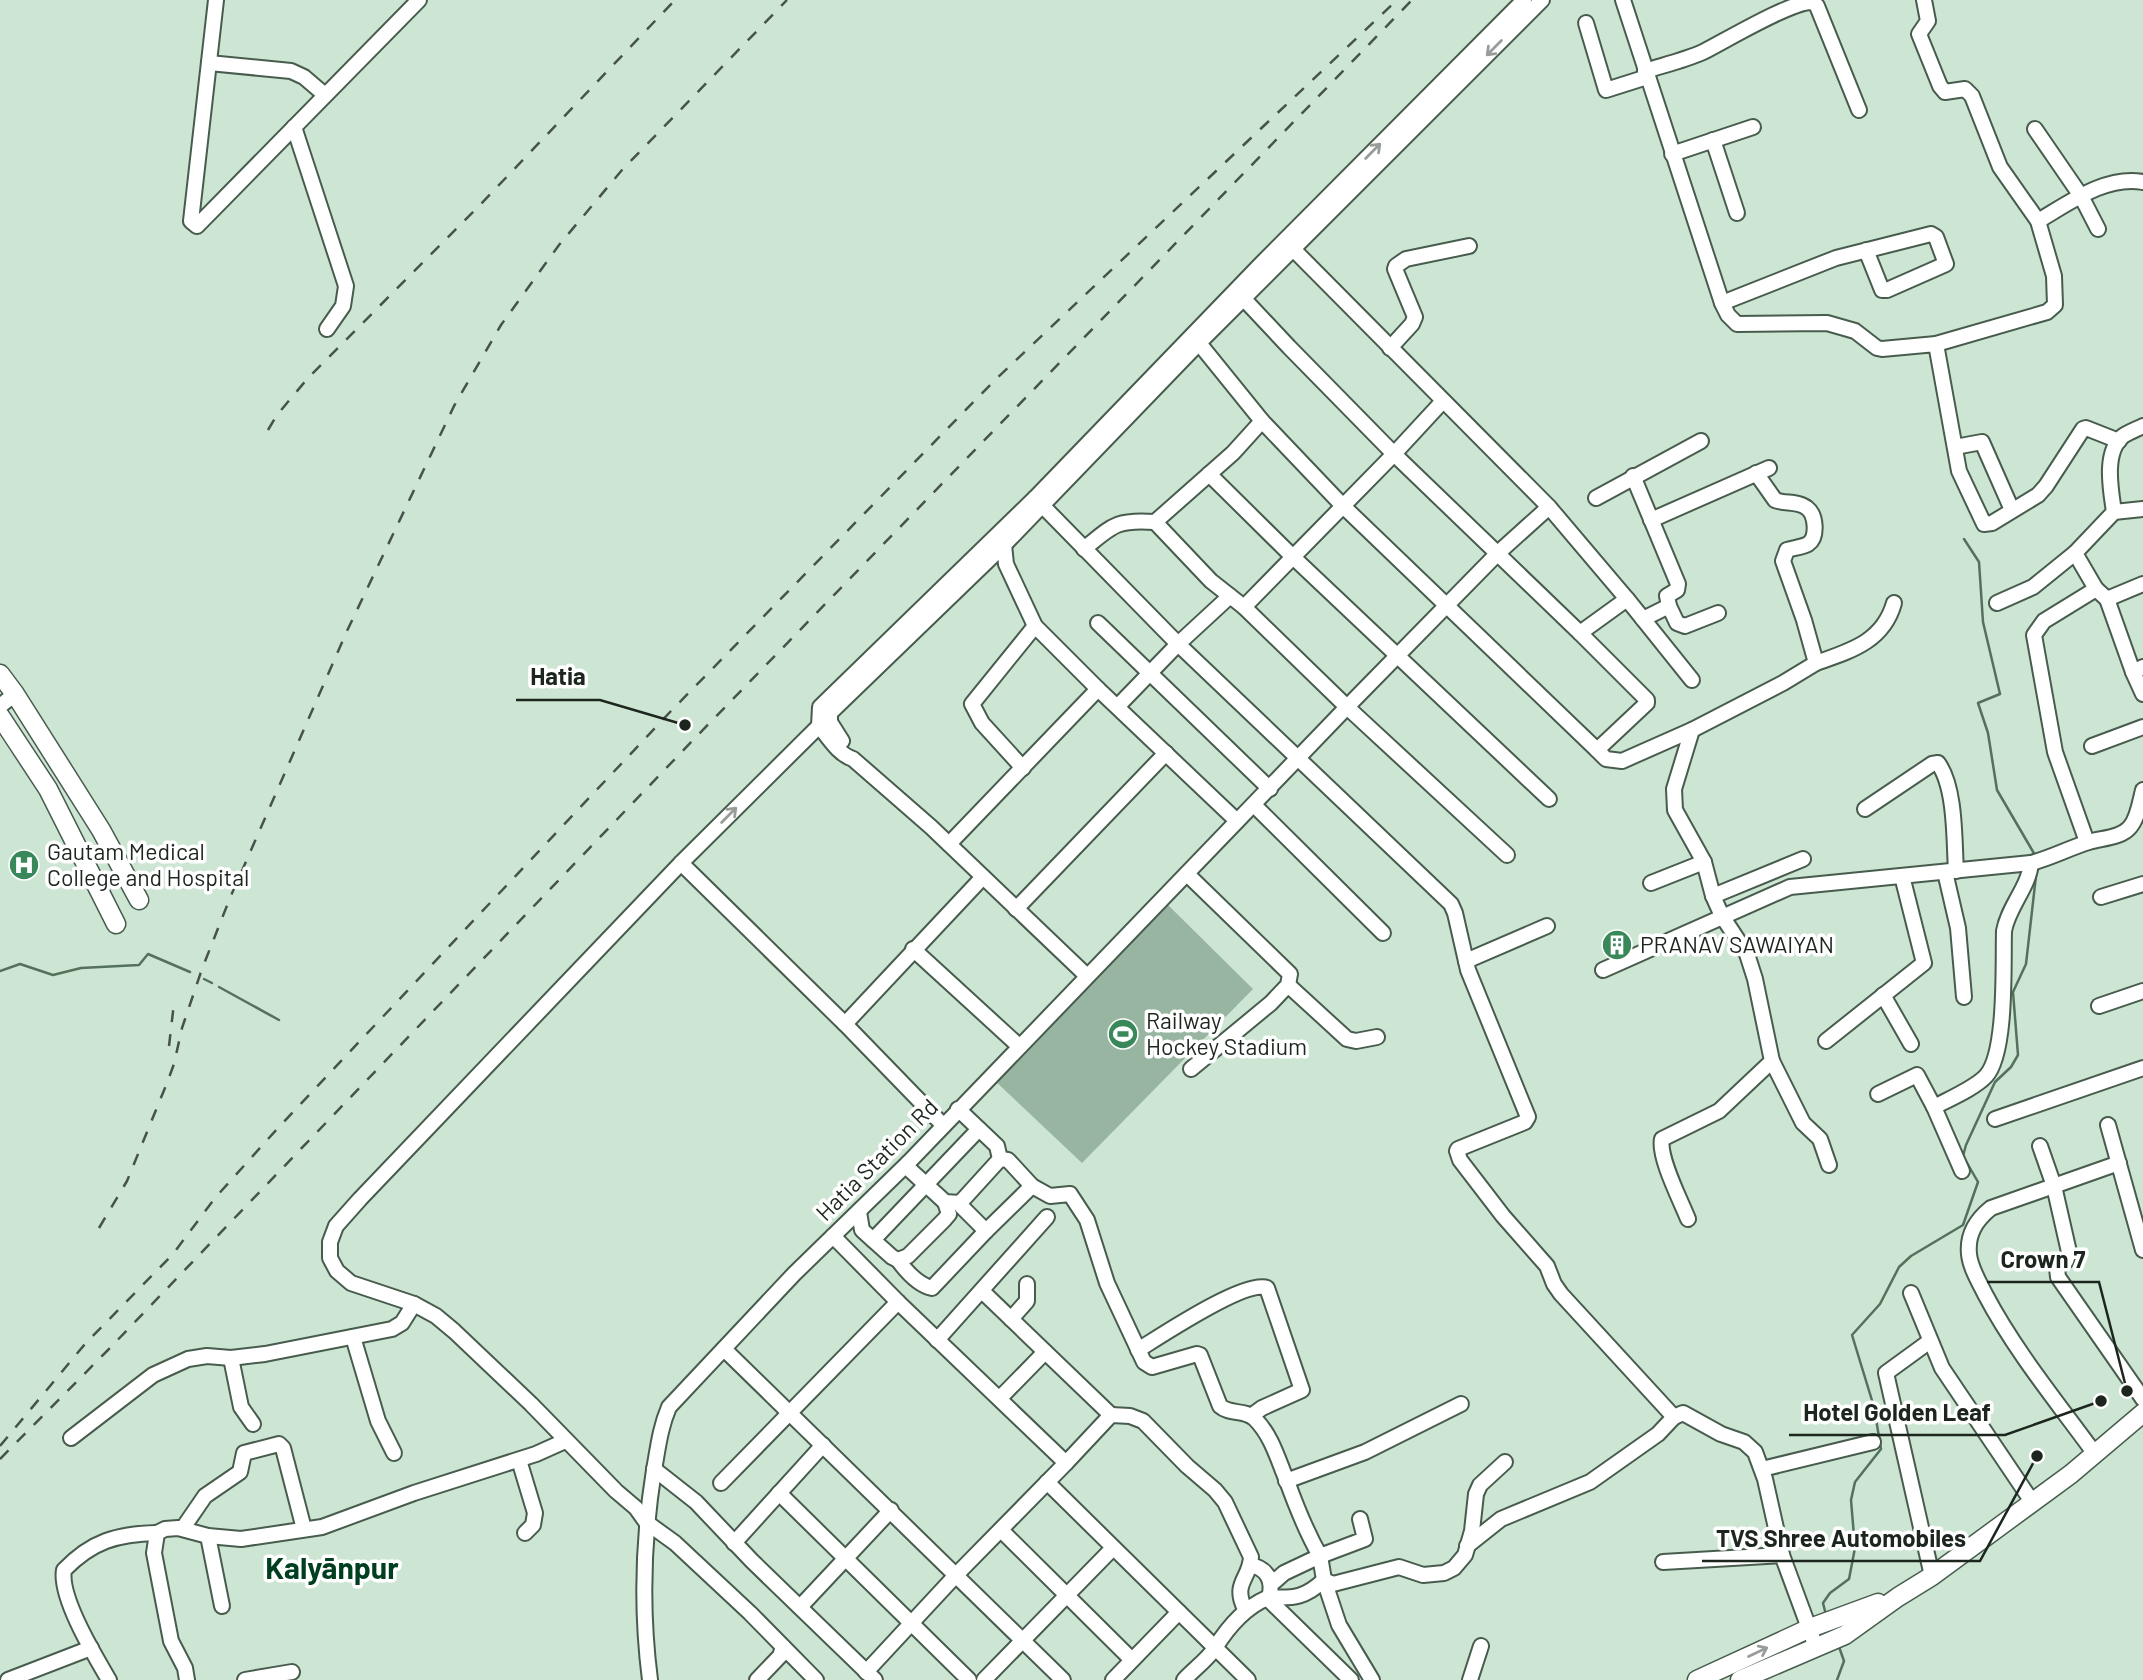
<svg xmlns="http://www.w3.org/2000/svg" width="2143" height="1680" font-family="Barlow,sans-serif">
  <rect width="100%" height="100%" fill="#cde6d4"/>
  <polygon fill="#97b5a0" points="1167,904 1253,989 1082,1163 993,1079"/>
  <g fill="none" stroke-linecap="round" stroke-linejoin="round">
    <g stroke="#53715c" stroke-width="2.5">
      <polyline points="1964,539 1979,562 1983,622 2000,694 1978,703 1988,733 1997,790 2035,855"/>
      <polyline points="0,971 20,964 53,975 81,968 139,965 148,954 190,972"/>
      <polyline points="204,979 212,983"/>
      <polyline points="219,987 279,1020"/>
      <polyline points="1826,1615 1823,1603 1830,1593 1849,1579 1855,1548 1851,1500 1855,1482 1881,1449 1874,1407 1852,1335 1880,1304 1899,1267 1911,1256 1963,1225 1978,1182 1963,1156 1966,1145 1995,1082 2011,1067 2018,1055 2013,992 2026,964 2037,867"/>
      <polyline points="1837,1680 1844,1661 1838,1644"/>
    </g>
    <g stroke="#475c4d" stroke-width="18">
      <g id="minor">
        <polyline points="216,0 191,221 197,226 419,0"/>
        <polyline points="1623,0 1722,303 1728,315 1737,324 1827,323 1855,331 1877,348 1882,349 1936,344 1959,471 1984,524 1992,523 2038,495 2046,486 2083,429 2086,428 2119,441"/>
        <polyline points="1924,0 1928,21 1919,34 1940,86 1945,92 1965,89 1972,96 2000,167 2038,221 2054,276 2055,305 2047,312 1936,344"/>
        <polyline points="1586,23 1606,90 1647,77"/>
        <polyline points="209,63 291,71 304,77 325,95"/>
        <path d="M 1645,71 C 1664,65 1685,60 1703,52 C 1725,41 1793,0 1813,2 L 1817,6 L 1859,110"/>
        <polyline points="294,127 346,286 343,306 327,329"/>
        <polyline points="2035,129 2081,196 2098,229"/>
        <polyline points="1713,140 1737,213"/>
        <polyline points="1672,154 1753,127"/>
        <path d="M 2038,221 C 2069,203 2106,175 2143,182"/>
        <polyline points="1243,298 1289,347 1394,454 1443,401"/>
        <polyline points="1722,303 1836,258 1931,234 1936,237 1946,264 1887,290 1882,290 1866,250"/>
        <polyline points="1194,337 1262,421 1233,453 1155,522 1211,581 1244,607 1394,454 1580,633 1627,599 1549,507"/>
        <polyline points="1390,348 1412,324 1415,317 1395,269 1396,266 1406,259 1469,246"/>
        <polyline points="1262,421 1343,506 1597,750 1647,703 1647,700 1580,633"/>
        <path d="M 2143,426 C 2137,429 2129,432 2123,436 C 2103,452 2111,491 2114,512 L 2075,553 L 2096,589 L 2107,599 L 2143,584"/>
        <polyline points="1955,447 1982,442 2012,510"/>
        <polyline points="1209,474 1293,557 1549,799"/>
        <polyline points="1633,476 1678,584 1677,590 1667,596 1669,606 1677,623 1685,626 1718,613"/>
        <polyline points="1035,498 1178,644 1451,904 1455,913 1468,970 1528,1117 1525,1122 1458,1149 1457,1151 1460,1160 1503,1216 1547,1266 1554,1284 1561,1294 1674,1417 1683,1413 1721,1434 1744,1442 1755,1452 1765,1479 1782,1555 1816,1647"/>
        <polyline points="1596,498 1701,441"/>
        <polyline points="2114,512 2143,509"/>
        <polyline points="1651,520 1769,468"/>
        <polyline points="1004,545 1006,564 1035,626 1098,689"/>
        <path d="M 1084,549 C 1112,526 1116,519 1155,522"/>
        <polyline points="1627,599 1692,680"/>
        <polyline points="2107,599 2133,672"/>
        <polyline points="1997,603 2033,587 2075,553"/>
        <polyline points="1244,607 1347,707 1507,855"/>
        <polyline points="1643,619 1669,606"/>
        <polyline points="1098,623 1270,789"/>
        <path d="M 1816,663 C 1850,651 1883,642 1894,603"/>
        <polyline points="2143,667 2133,672 2143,694"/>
        <polyline points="0,706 15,694"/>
        <polyline points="1118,706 1178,644 1230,596"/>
        <polyline points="842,741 830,722 830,713 1004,545 1199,343 1542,0"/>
        <polyline points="2092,746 2143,727"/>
        <path d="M 1597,750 L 1606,759 L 1622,761 L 1692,730 L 1783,683 L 1816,663 L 1804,620 L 1783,561 L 1787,550 C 1793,548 1803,547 1808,544 C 1818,537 1816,515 1807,508 C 1799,501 1784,504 1775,500 L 1756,473"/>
        <polyline points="1023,768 982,723 972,704 1035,626"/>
        <polyline points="1254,805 1383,933"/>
        <path d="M 1865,809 L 1932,764 L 1938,763 C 1956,788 1954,841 1956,871"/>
        <polyline points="2087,842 2055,752 2034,635 2044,621 2096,589"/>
        <polyline points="949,844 1098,689 1237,821"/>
        <polyline points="681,863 845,1024 943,1125"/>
        <polyline points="1945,872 1958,928 1964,997"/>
        <polyline points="1187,874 1290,974 1288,985 1271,1003 1191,1069"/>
        <polyline points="1651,883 1704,862"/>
        <polyline points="1713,896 1803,859"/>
        <polyline points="2101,897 2143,884"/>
        <polyline points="1016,909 1166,753"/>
        <polyline points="913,949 1019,1046"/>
        <polyline points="1466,961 1547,926"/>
        <path d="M 1603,970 L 1790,887 L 2031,863 C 2051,858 2069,848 2089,842 C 2102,838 2121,838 2130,827 C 2138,818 2140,801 2143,790"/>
        <path d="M 1087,976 L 931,827 L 853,759 C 838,754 829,738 819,726 L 820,707 L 1035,498 L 1260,265 L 1524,0"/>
        <polyline points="1288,985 1347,1039 1356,1041 1377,1037"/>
        <polyline points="1883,995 1911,1044"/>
        <polyline points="2099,1006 2143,991"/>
        <polyline points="845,1024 983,877"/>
        <polyline points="1826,1041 1924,963 1902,876"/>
        <polyline points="1772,1061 1803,1123 1820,1139 1829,1165"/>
        <polyline points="1878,1094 1917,1075 1934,1107 1962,1171"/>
        <path d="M 1934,1107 C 1949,1099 1975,1088 1986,1076 C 2007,1053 2003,963 2004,931 C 2008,907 2029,887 2031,863"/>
        <polyline points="1995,1119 2143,1068"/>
        <polyline points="2108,1125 2143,1250"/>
        <polyline points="2040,1146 2054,1186 2069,1252 2066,1261 2057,1268 2058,1277 2143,1399"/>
        <polyline points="908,1163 909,1169 945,1202 960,1203 1000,1159 997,1146 958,1109"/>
        <path d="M 1032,1186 L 1050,1196 L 1070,1194 L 1087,1220 L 1107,1283 L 1144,1362 L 1152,1367 L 1197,1354 L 1200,1355 L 1220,1406 C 1230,1415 1245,1409 1255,1419 C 1272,1436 1278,1460 1287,1481 C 1296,1506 1307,1533 1320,1556 L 1365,1539 L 1360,1519"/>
        <polyline points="960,1203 962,1207 986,1231 1032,1186 1008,1160 1000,1159"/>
        <polyline points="859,1212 862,1230 892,1257 898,1260 908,1256 944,1220 949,1214 945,1202"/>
        <path d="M 1688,1219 C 1681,1201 1658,1157 1662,1139 L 1719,1111 L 1772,1061 L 1755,979 L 1747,954 L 1722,916 L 1713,896 L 1704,862 L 1675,810 L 1674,789 L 1692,730"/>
        <polyline points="833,1236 898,1302 1066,1463 957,1574 866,1672"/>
        <polyline points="873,1240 979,1129"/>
        <path d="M 898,1260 C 906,1271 918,1285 932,1288 L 986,1231"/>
        <polyline points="982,1291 1111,1415"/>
        <polyline points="1911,1293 1942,1368 2033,1503"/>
        <polyline points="1011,1319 1027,1301 1027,1284"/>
        <polyline points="353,1337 378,1421 394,1453"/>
        <polyline points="937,1340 1047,1217"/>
        <polyline points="1930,1341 1886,1373 1932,1576"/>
        <polyline points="724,1349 1063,1680"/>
        <path d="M 1138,1350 C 1159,1337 1246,1279 1267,1288 L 1302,1390 L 1262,1408 L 1251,1416"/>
        <polyline points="231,1358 241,1407 253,1424"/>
        <polyline points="1000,1398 1045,1352"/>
        <polyline points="71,1438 153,1375 188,1359 207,1356 231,1358 265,1354 392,1329 402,1323 414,1304"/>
        <path d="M 2095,1454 C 2057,1402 2015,1351 1985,1294 C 1979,1282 1970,1267 1969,1254 C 1967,1234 1976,1220 1991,1208 L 2119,1163"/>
        <polyline points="519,1460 535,1513 533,1525 525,1533"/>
        <path d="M 1066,1463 L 1111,1415 L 1130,1416 L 1143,1421 L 1187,1466 L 1215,1490 L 1225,1502 L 1251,1557 C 1250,1579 1232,1583 1245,1609"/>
        <polyline points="654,1469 696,1502 752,1561 875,1680"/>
        <polyline points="1762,1469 1873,1442"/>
        <polyline points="1286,1481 1365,1452 1461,1404"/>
        <polyline points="1047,1482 1248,1680"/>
        <polyline points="721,1483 898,1302"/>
        <polyline points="779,1493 969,1680"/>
        <polyline points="183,1528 205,1496 240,1472 244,1453 279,1444 283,1448 304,1529"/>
        <polyline points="1001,1530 1132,1660"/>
        <polyline points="208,1536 222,1606"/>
        <polyline points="734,1543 823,1445"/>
        <polyline points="1467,1546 1501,1519 1590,1482 1658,1434 1674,1417"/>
        <polyline points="1663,1562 1782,1555"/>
        <path d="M 1250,1565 C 1267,1568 1274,1581 1269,1597 C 1294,1599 1306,1597 1324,1580 L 1339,1625 L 1372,1680"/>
        <polyline points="1270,1578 1275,1581 1284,1573 1320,1556 1324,1580 1333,1584 1399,1567 1423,1575 1444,1573 1454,1568 1465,1555 1472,1531 1476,1494 1480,1485 1505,1462"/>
        <polyline points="800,1607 891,1510"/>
        <polyline points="8,1680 91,1648"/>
        <path d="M 109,1680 C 95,1656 59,1597 64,1570 C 92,1541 117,1534 157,1533"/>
        <polyline points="187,1680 185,1668 171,1641 154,1553 157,1533 165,1529 178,1528 208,1536 241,1539 322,1527 414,1493 536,1454 565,1441"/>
        <polyline points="245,1680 292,1672"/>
        <path d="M 650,1680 C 641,1610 643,1539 654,1470 C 658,1448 660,1428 669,1407 L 794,1274 L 908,1163 L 1347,707 L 1498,553 L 1549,507 L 1292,248"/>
        <polyline points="757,1680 780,1656 783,1647"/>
        <polyline points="816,1680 750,1613 675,1543 646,1522 636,1508 616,1491 531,1404 454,1331 436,1316 414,1304 351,1283 337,1271 330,1258 330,1242 336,1226 360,1199 681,863 819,726"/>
        <polyline points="984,1680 1113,1548"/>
        <polyline points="1113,1680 1179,1612"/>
        <path d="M 1184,1680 C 1193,1670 1208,1659 1215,1648 C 1228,1627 1244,1608 1267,1598 L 1351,1680"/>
        <polyline points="1470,1680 1481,1646"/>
      </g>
    </g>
    <g stroke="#475c4d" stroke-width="21">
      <g id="major">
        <polyline points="0,674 15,694 101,830 139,900"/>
        <polyline points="0,716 48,789 116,924"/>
        <polyline points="1697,1680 1810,1628 1878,1603"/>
        <polyline points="1740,1680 1845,1635 1898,1597 1932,1576 2071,1474 2143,1413"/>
      </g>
    </g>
    <use href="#minor" stroke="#fff" stroke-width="14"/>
    <use href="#major" stroke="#fff" stroke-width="18"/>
    <g stroke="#47534a" stroke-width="2.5" stroke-dasharray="12 12" stroke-linecap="butt">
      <polyline points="268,430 277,415 308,378 479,206 675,0"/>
      <polyline points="169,1046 174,1003"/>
      <polyline points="99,1228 127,1181 167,1083 174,1064 182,1028 202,969 230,898 347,631 454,406 501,325 559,245 622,170 787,0"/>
      <polyline points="0,1446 85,1344 173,1254 215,1198 277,1129 671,711 996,379 1397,0"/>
      <polyline points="0,1459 108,1350 697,736 1412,0"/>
    </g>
  </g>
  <defs><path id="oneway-shaft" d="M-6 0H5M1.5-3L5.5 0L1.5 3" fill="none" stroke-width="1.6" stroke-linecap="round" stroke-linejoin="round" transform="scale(1.75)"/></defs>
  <g stroke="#999d9a">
    <use href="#oneway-shaft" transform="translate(1494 48) rotate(135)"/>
    <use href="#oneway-shaft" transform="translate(1373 151) rotate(-45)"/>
    <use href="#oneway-shaft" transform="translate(729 815) rotate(-45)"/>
    <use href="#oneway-shaft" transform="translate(1758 1652) rotate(-25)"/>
  </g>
  <defs>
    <g id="hospital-disc" transform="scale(1.575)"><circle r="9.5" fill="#388859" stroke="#fff"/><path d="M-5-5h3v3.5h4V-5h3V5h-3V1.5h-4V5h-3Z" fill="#fff"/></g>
    <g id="building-disc" transform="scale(1.575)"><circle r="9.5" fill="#388859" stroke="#fff"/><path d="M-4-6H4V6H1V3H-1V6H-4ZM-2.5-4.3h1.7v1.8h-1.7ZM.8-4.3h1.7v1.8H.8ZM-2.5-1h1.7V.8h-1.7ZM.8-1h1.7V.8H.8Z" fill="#fff"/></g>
    <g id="stadium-disc" transform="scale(1.575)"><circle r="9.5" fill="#388859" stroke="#fff"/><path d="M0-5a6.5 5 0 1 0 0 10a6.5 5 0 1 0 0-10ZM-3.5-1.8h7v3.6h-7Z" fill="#fff"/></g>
  </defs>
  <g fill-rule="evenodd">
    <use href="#hospital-disc" x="24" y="865"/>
    <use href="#building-disc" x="1617" y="945"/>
    <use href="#stadium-disc" x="1123" y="1034"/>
  </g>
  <g text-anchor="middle" stroke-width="7" stroke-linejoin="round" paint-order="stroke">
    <g font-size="23" fill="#1c251e" stroke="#fff" text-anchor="start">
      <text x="47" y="860">Gautam Medical<tspan x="47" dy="26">College and Hospital</tspan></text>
      <text x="1640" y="953">PRANAV SAWAIYAN</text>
      <text x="1146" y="1029">Railway<tspan x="1146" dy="26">Hockey Stadium</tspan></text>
    </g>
    <g font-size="23" fill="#1c251e" stroke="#fff">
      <text transform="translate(877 1160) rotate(-45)" y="8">Hatia Station Rd</text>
    </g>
    <g font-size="30" font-weight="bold" fill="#003e20" stroke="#fff">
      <text x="332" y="1579">Kalyānpur</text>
    </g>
  </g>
  <path fill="none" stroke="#1c251e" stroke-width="2.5" d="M685 725L600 700H516M2127 1391L2099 1282H1987M2101 1401L2005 1435H1789M2037 1456L1980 1561H1702"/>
  <g fill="#1c251e" stroke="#fff" stroke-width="2.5">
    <circle cx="685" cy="725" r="7"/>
    <circle cx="2127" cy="1391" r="7"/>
    <circle cx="2101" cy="1401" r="7"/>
    <circle cx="2037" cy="1456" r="7"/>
  </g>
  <g font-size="24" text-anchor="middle" font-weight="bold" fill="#1c251e" stroke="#fff" stroke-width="7" stroke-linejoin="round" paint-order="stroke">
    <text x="558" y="685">Hatia</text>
    <text x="2043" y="1268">Crown 7</text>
    <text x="1897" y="1421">Hotel Golden Leaf</text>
    <text x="1841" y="1547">TVS Shree Automobiles</text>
  </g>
</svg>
